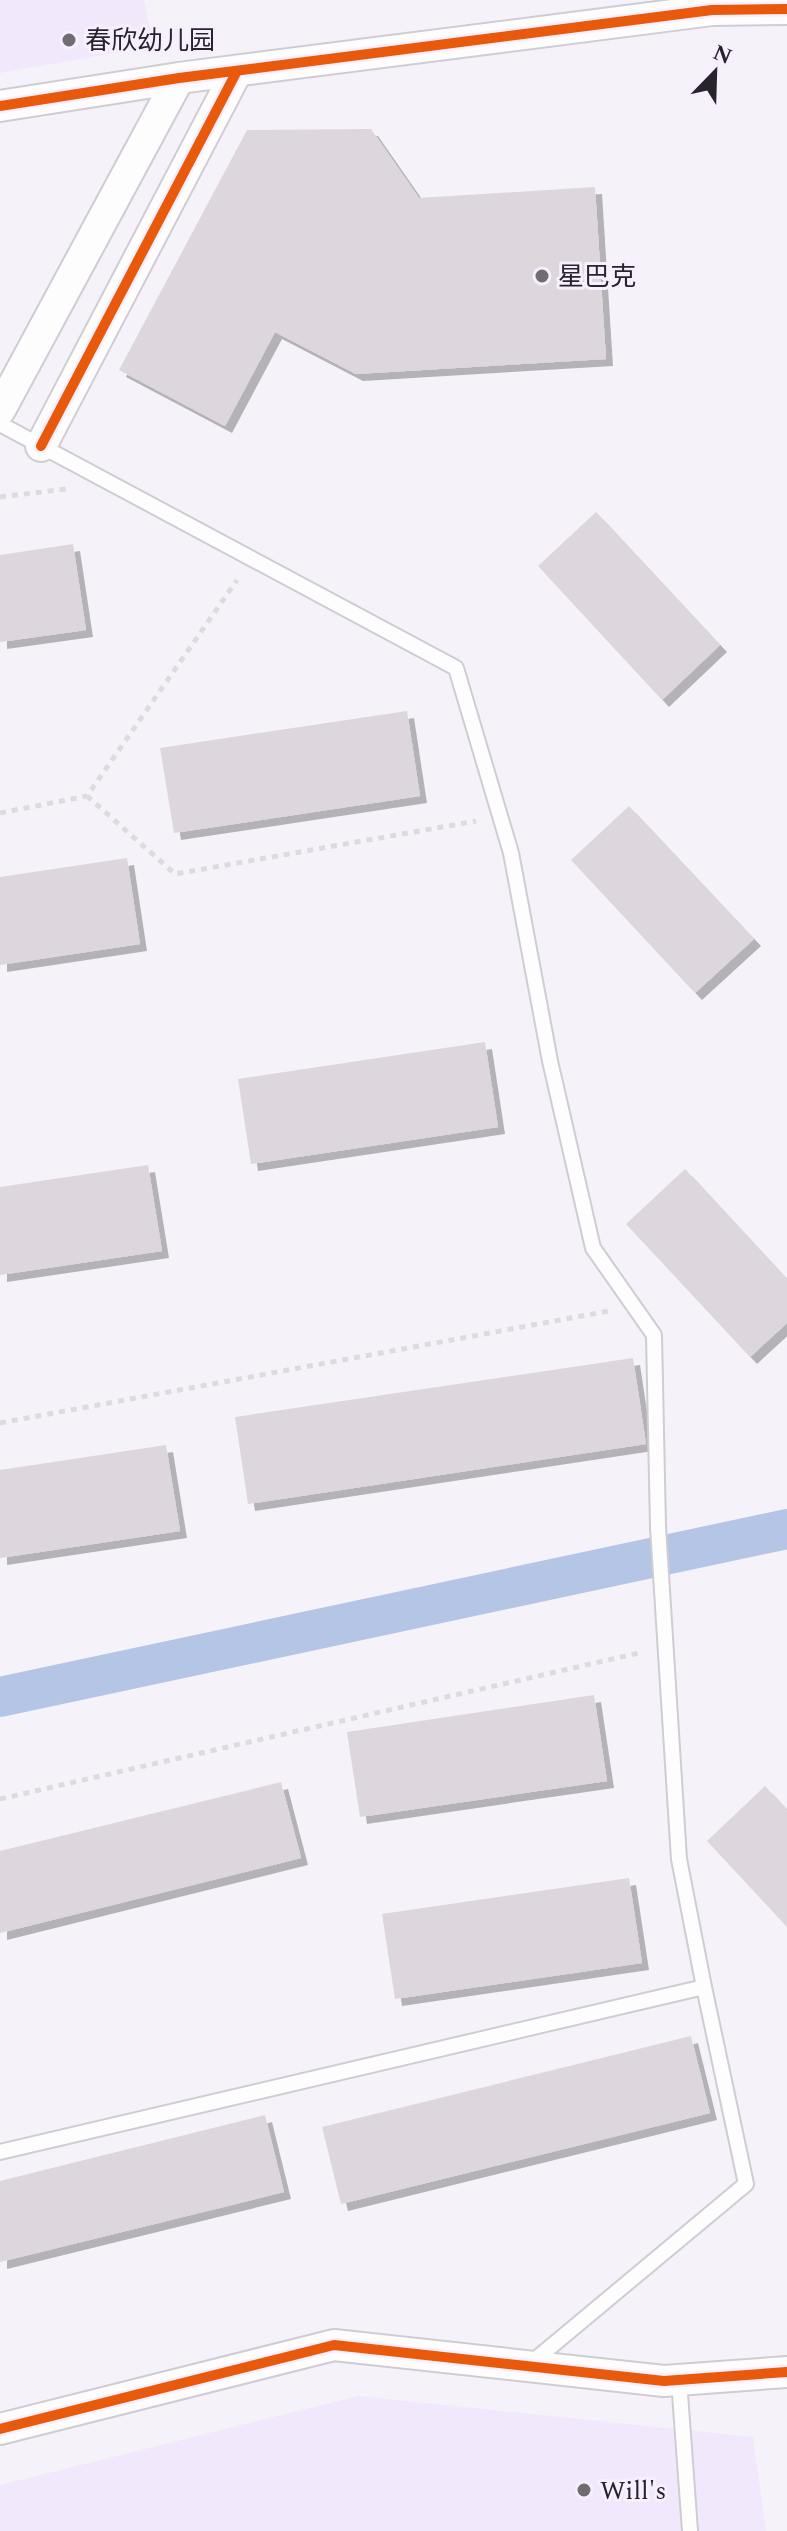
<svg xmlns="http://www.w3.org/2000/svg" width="787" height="2531" font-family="Spectral,'Noto Sans SC',serif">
  <defs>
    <filter id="shadow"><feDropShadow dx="7" dy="7" stdDeviation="0" flood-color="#0004"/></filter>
  </defs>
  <rect width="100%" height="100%" fill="#f6f2fa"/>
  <g fill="#f2e8fb">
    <polygon points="0,0 144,0 150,29 125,51 0,73"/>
    <polygon points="358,2396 753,2437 766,2531 0,2531 0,2485"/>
  </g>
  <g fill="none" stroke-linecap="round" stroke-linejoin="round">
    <polyline stroke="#b4c5e5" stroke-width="40" points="0,1697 787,1529"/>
  </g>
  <g fill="#ddd7dd" filter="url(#shadow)">
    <polygon points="371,129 419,198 595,187 606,359 356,374 275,332 225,426 119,370 247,130"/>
    <polygon points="596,512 720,645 662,700 538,566"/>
    <polygon points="73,544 86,630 0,642 0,555"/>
    <polygon points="407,711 420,796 174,833 160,748"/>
    <polygon points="629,806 754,939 695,993 571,860"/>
    <polygon points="127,858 140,944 0,965 0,877"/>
    <polygon points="485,1042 498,1127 251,1164 238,1079"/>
    <polygon points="148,1165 162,1251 0,1275 0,1187"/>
    <polygon points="685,1169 787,1279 787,1323 750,1357 626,1224"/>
    <polygon points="633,1358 646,1444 248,1504 235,1417"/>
    <polygon points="166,1445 180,1531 0,1558 0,1470"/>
    <polygon points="594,1695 607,1781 360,1817 347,1732"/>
    <polygon points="281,1782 301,1858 0,1933 0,1851"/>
    <polygon points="765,1786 787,1810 787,1927 707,1841"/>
    <polygon points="629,1878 642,1963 395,1999 382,1914"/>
    <polygon points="691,2036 710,2113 341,2204 322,2127"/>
    <polygon points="265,2115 284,2192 0,2262 0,2181"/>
  </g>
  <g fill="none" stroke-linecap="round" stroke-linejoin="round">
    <g stroke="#d0ccd3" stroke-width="18">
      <g id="service">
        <polyline points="0,424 456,668 511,853 550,1061 593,1248 654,1335 658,1527 679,1859 704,1987 0,2152"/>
        <polyline points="530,2364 746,2184 704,1987"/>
        <polyline points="679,2380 690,2531"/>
      </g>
    </g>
    <g stroke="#d0ccd3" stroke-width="34">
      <g id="minor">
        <polyline points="0,106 179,78 712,10 787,9"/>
        <polyline points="0,410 179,78"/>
        <polyline points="41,446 237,71"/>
        <polyline points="0,2429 334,2345 664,2381 787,2372"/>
      </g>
    </g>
    <g stroke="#dcdbdd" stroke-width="5" stroke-dasharray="6 6" stroke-linecap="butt">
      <polyline points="0,497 66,489"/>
      <polyline points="87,796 175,874 476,821"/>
      <polyline points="0,813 87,796 237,580"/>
      <polyline points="0,1423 609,1311"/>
      <polyline points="0,1799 643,1652"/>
    </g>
    <use href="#service" stroke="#fefdfe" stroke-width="14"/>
    <use href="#minor" stroke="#fefdfe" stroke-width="30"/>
    <g stroke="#f7eefe" stroke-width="15">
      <g id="cycleway">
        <polyline points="0,106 179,78 712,10 787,9"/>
        <polyline points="41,446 237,71"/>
        <polyline points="0,2429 334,2345 664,2381 787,2372"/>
      </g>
    </g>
    <use href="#cycleway" stroke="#e8590c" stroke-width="10"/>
  </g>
  <g fill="#706c73" stroke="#f7eefe" stroke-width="3">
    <circle cx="69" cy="40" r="8"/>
    <circle cx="542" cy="276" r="8"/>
    <circle cx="584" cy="2490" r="8"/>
  </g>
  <g text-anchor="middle" stroke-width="6" stroke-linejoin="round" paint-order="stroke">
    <g font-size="26" fill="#28242b" stroke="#f7eefe" text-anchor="start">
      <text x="85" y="49">春欣幼儿园</text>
      <text x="558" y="285">星巴克</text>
      <text x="600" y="2499">Will's</text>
    </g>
  </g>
  <g transform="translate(715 72) rotate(23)" stroke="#f7eefe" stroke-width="6" paint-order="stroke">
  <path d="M0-6L14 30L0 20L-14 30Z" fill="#28242b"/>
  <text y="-12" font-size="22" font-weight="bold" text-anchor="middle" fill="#28242b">N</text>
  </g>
</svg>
